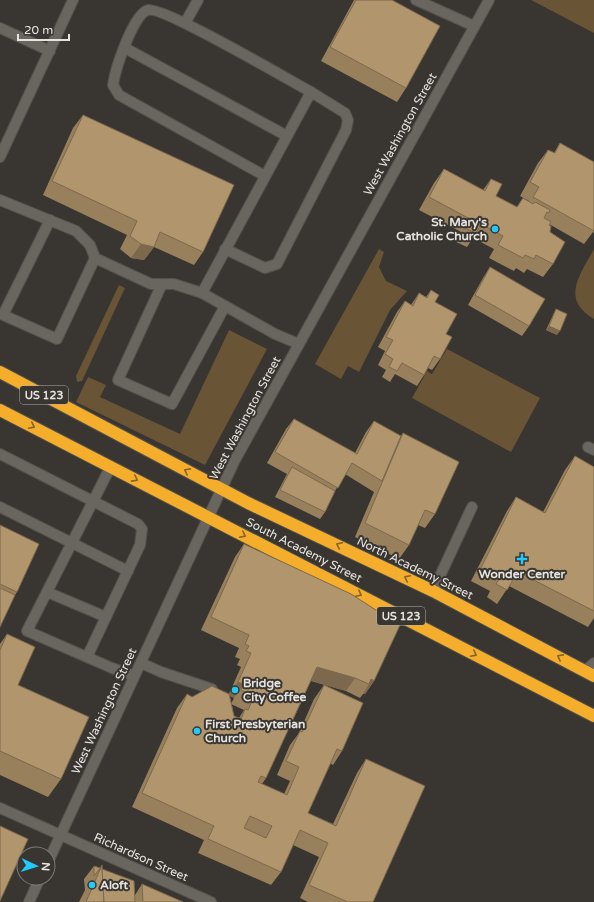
<svg xmlns="http://www.w3.org/2000/svg" width="594" height="902" font-family="'Varela Round',sans-serif">
  <rect width="100%" height="100%" fill="#393530"/>
  <g fill="#695435">
    <polygon points="531,0 594,0 594,33"/>
    <polygon points="379,249 384,252 379,267 386,281 407,291 390,310 359,372 348,366 341,379 315,364"/>
    <path d="M 594,249 L 594,319 C 560,299 580,275 594,249 Z"/>
    <polygon points="119,285 125,288 82,381 77,382 76,376"/>
    <polygon points="229,330 267,349 205,465 76,402 88,377 106,385 100,397 180,434"/>
    <polygon points="447,349 540,398 511,452 412,398 427,371 432,374"/>
  </g>
  <g fill="none" stroke-linecap="round" stroke-linejoin="round">
    <g stroke="#53514c" stroke-width="12">
      <g id="minor">
        <polyline points="416,0 474,26"/>
        <polyline points="185,23 198,0"/>
        <polyline points="0,28 50,51"/>
        <polyline points="125,48 287,136"/>
        <polyline points="0,157 73,0"/>
        <path d="M 265,176 L 119,95 L 113,85 C 115,70 133,14 148,10 C 163,6 289,80 311,92"/>
        <polyline points="0,200 76,231 90,245 95,258 151,284 174,284 202,293 275,334 299,344"/>
        <polyline points="50,220 3,315 57,339 95,258"/>
        <polyline points="162,284 118,380 172,404 225,306"/>
        <polyline points="202,293 214,271 311,92 345,113 348,120 346,130 277,264 265,268 225,249"/>
        <polyline points="588,447 594,450"/>
        <polyline points="0,454 138,524 142,529 140,545 87,657"/>
        <polyline points="111,466 27,631 112,668 134,676"/>
        <polyline points="0,507 128,571"/>
        <polyline points="433,591 472,507"/>
        <polyline points="47,592 106,617"/>
        <polyline points="141,663 161,672 212,689"/>
        <polyline points="585,671 594,663"/>
        <polyline points="0,808 211,902"/>
        <polyline points="48,862 235,460 489,0"/>
        <polyline points="29,902 40,878"/>
      </g>
    </g>
    <g stroke="#53514c" stroke-width="14">
      <g id="highway">
        <polyline points="0,372 248,503 433,591 594,676"/>
        <polyline points="0,410 594,716"/>
      </g>
    </g>
    <use href="#minor" stroke="#69655f" stroke-width="10"/>
    <use href="#highway" stroke="#f5ad2c" stroke-width="12"/>
  </g>
  <g fill="#98805d" fill-rule="evenodd">
    <polygon points="354,0 392,0 406,88 397,102 321,61"/>
    <polygon points="83,115 203,252 194,265 154,247 144,260 131,258 120,249 127,235 43,195 73,128"/>
    <polygon points="560,143 594,162 594,233 593,232 584,244 549,224 553,264 543,277 527,269 524,273 516,268 514,271 489,258 494,249 473,238 467,247 456,242 461,232 419,210 434,183 444,169 483,190 491,179 496,196 517,207 529,201 520,196 538,163 548,150 554,153"/>
    <polygon points="490,267 529,326 522,336 468,305 483,278"/>
    <polygon points="431,290 446,334 440,359 432,370 428,368 424,375 417,386 395,374 390,382 382,377 386,370 378,365 385,351 378,347 397,312 405,301 411,305 419,293 426,297"/>
    <polygon points="556,309 557,335 546,330 554,313"/>
    <polygon points="294,419 355,453 366,432 374,421 401,436 403,433 435,514 425,528 418,525 409,545 399,559 355,537 374,492 345,474 335,491 325,512 320,519 275,497 287,474 267,463 286,429"/>
    <polygon points="575,456 594,467 594,618 588,627 509,586 497,604 487,597 490,591 471,581 507,511 516,497 543,512 565,470"/>
    <polygon points="0,525 17,592 15,595 0,627"/>
    <path d="M 244,544 L 374,681 L 365,694 L 363,694 L 360,698 L 346,691 L 311,681 L 266,778 L 262,784 L 284,794 L 290,781 L 277,775 L 290,745 L 299,733 L 314,699 L 324,685 L 342,751 L 333,765 L 330,763 L 308,813 L 333,824 L 357,773 L 366,759 L 373,902 L 308,902 L 300,898 L 319,857 L 293,845 L 281,872 L 271,885 L 198,853 L 204,840 L 132,807 L 177,708 L 187,694 L 192,697 L 229,694 L 241,667 L 237,665 L 240,659 L 235,657 L 239,648 L 201,630 L 235,557 ZM 230,696 L 234,698 L 231,704 L 244,710 L 239,718 L 234,716 Z"/>
    <polygon points="7,634 18,685 61,779 48,797 0,775 0,644"/>
    <polygon points="102,865 102,869 135,895 142,884 183,902 79,902 85,890 84,879 94,866 100,868"/>
  </g>
  <g fill="#7c684c">
    <polygon points="141,244 154,247 144,260 131,258"/>
    <polygon points="549,326 560,331 557,335 546,330"/>
    <polygon points="317,667 355,678 346,691 308,680"/>
    <polygon points="371,679 374,681 365,694 363,694 369,684"/>
    <polygon points="238,682 244,684 234,698 228,695"/>
  </g>
  <g fill="#b1956c" stroke="#7c684c" fill-rule="evenodd">
    <polygon points="356,0 392,0 440,26 406,88 330,47"/>
    <polygon points="83,115 234,185 203,252 160,232 154,247 141,244 130,236 137,221 52,181"/>
    <polygon points="560,143 594,162 594,231 533,197 539,187 530,182 548,150 555,153"/>
    <polygon points="444,169 485,191 491,179 502,184 496,196 517,207 523,198 533,204 535,202 550,210 549,213 547,212 544,218 551,222 549,225 551,226 550,232 565,242 553,264 536,255 534,259 525,255 523,258 498,245 503,236 481,224 476,233 465,228 470,219 429,197"/>
    <polygon points="490,267 545,299 529,326 475,295"/>
    <polygon points="431,290 439,295 435,302 457,314 446,334 452,337 440,359 434,356 424,375 402,363 397,371 389,367 393,359 385,354 393,340 386,337 405,301 413,306 419,293 427,298"/>
    <polygon points="556,309 567,314 560,331 549,326"/>
    <polygon points="294,419 357,454 374,421 401,436 382,481 352,463 338,488 275,452"/>
    <polygon points="403,433 459,462 435,514 425,510 409,545 365,523"/>
    <polygon points="575,456 594,467 594,611 518,572 507,590 496,584 500,578 481,568 516,497 545,513"/>
    <polygon points="292,467 335,491 325,512 280,490"/>
    <polygon points="0,525 39,544 17,592 0,584"/>
    <path d="M 244,544 L 351,594 L 379,612 L 398,620 L 396,624 L 400,625 L 374,681 L 371,679 L 369,684 L 355,678 L 317,667 L 266,778 L 261,776 L 258,782 L 287,795 L 299,767 L 286,761 L 300,731 L 302,732 L 324,685 L 363,703 L 342,751 L 337,749 L 308,813 L 336,826 L 366,759 L 425,786 L 373,902 L 348,902 L 309,885 L 328,843 L 300,830 L 281,872 L 208,839 L 214,826 L 142,793 L 187,694 L 192,697 L 212,686 L 229,694 L 234,716 L 241,719 L 245,709 L 248,710 L 254,697 L 241,690 L 244,684 L 238,682 L 251,653 L 246,651 L 249,646 L 245,644 L 249,635 L 211,617 ZM 250,816 L 272,826 L 266,838 L 244,828 Z"/>
    <polygon points="0,588 15,595 0,627"/>
    <polygon points="7,634 35,647 18,685 89,717 61,779 0,751 0,650"/>
    <polygon points="0,826 28,839 0,901"/>
    <polygon points="102,865 104,902 86,902"/>
    <polygon points="94,866 100,868 94,876"/>
    <polygon points="102,869 134,881 135,902 104,902"/>
    <polygon points="142,884 183,902 143,902"/>
  </g>
  <defs><path id="oneway-chevron" d="M-2-3.5L2.5 0L-2 3.5" fill="none" stroke-width="1.6" stroke-linecap="round" stroke-linejoin="round"/></defs>
  <g stroke="#84652e">
    <use href="#oneway-chevron" transform="translate(32 426) rotate(27)"/>
    <use href="#oneway-chevron" transform="translate(187 471) rotate(-152)"/>
    <use href="#oneway-chevron" transform="translate(135 479) rotate(28)"/>
    <use href="#oneway-chevron" transform="translate(243 535) rotate(27)"/>
    <use href="#oneway-chevron" transform="translate(339 545) rotate(-155)"/>
    <use href="#oneway-chevron" transform="translate(407 578) rotate(-154)"/>
    <use href="#oneway-chevron" transform="translate(359 594) rotate(27)"/>
    <use href="#oneway-chevron" transform="translate(474 654) rotate(27)"/>
    <use href="#oneway-chevron" transform="translate(560 657) rotate(-152)"/>
  </g>
  <g fill="#22c9fd" stroke="#393530" stroke-width="1.5">
    <circle cx="495" cy="229" r="4"/>
    <path d="M520 553h4v4h4v4h-4v4h-4v-4h-4v-4h4z"/>
    <circle cx="235" cy="690" r="4"/>
    <circle cx="197" cy="731" r="4"/>
    <circle cx="92" cy="885" r="4"/>
  </g>
  <g text-anchor="middle" stroke-width="4" stroke-linejoin="round" paint-order="stroke">
    <g fill="#393530" stroke="#b2b0ab" stroke-width="1">
      <rect x="20" y="386" width="48" height="18" rx="3"/>
      <rect x="377" y="607" width="48" height="18" rx="3"/>
    </g>
    <g font-size="11" font-weight="bold" fill="#e6e4e0">
      <text x="44" y="399">US 123</text>
      <text x="401" y="620">US 123</text>
    </g>
    <g font-size="12" fill="#e6e4e0" stroke="#393530">
      <text transform="translate(400 134) rotate(-61)" y="4">West Washington Street</text>
      <text transform="translate(245 418) rotate(-62)" y="4">West Washington Street</text>
      <text transform="translate(304 550) rotate(27)" y="4">South Academy Street</text>
      <text transform="translate(415 568) rotate(26)" y="4">North Academy Street</text>
      <text transform="translate(104 711) rotate(-65)" y="4">West Washington Street</text>
      <text transform="translate(141 857) rotate(24)" y="4">Richardson Street</text>
    </g>
    <g font-size="12" font-weight="bold" fill="#e6e4e0" stroke="#393530" text-anchor="start">
      <text x="487" y="226" text-anchor="end">St. Mary's<tspan x="487" dy="14">Catholic Church</tspan></text>
      <text x="522" y="578" text-anchor="middle">Wonder Center</text>
      <text x="243" y="687">Bridge<tspan x="243" dy="14">City Coffee</tspan></text>
      <text x="205" y="728">First Presbyterian<tspan x="205" dy="14">Church</tspan></text>
      <text x="100" y="889">Aloft</text>
    </g>
  </g>
  <g transform="translate(36 866) rotate(94)"><circle r="19" fill="#393530" stroke="#7e7b76"/>
  <path d="M0-3L7 15L0 10L-7 15Z" fill="#22c9fd"/>
  <text y="-6" font-size="11" font-weight="bold" text-anchor="middle" fill="#e6e4e0">N</text>
  </g>
  <path d="M18 34v6h51v-6" fill="none" stroke="#e6e4e0" stroke-width="2"/>
  <text x="24" y="34" font-size="12" fill="#e6e4e0" stroke="#393530" stroke-width="3" paint-order="stroke">20 m</text>
</svg>
